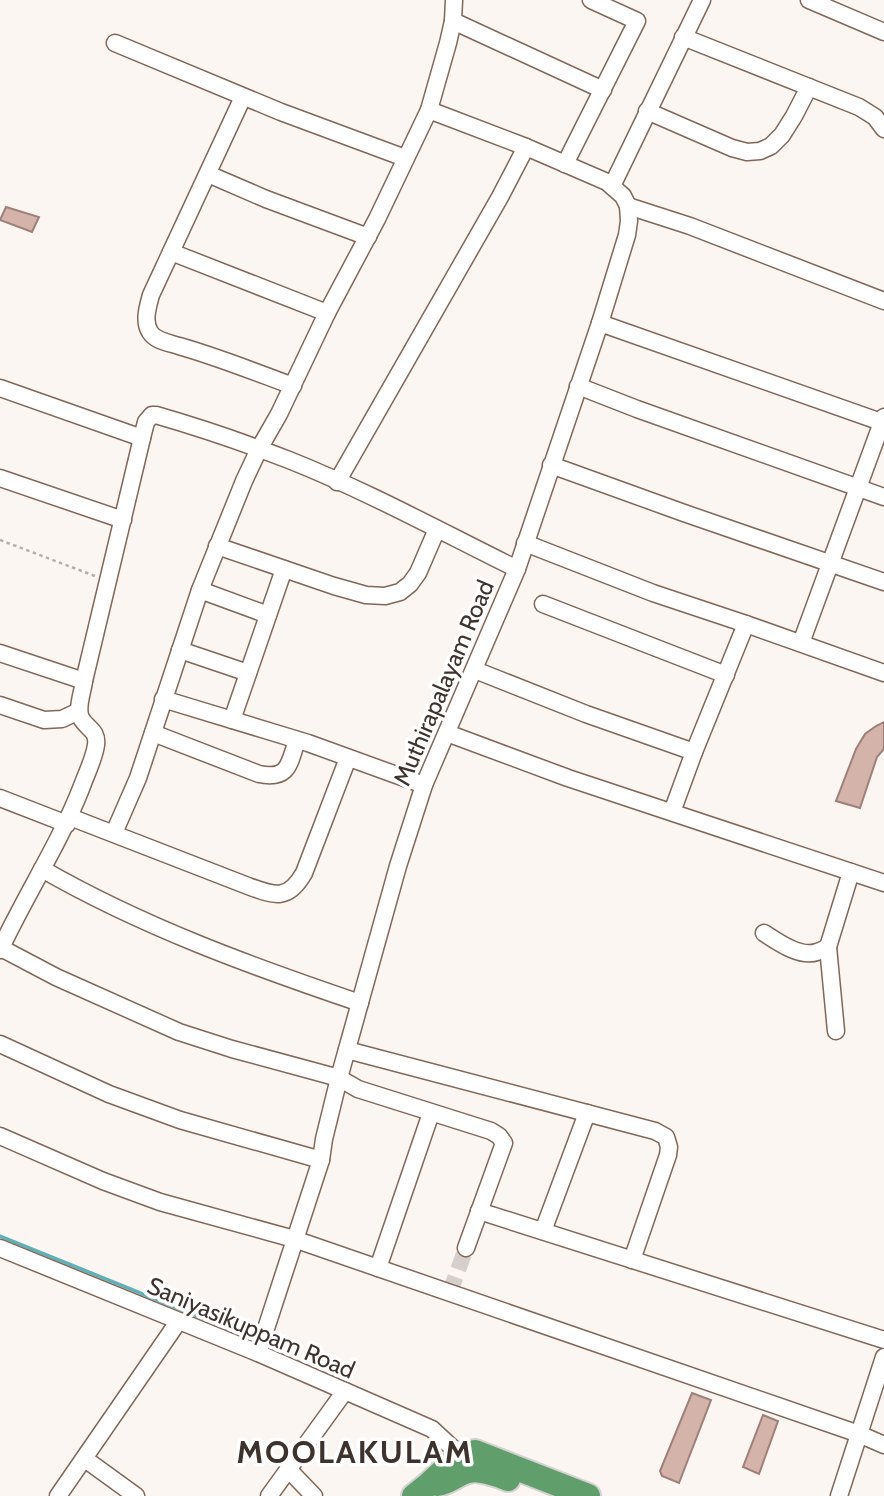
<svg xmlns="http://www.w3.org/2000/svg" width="884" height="1496" font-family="Cabin,sans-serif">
  <rect width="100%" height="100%" fill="#fcf6f3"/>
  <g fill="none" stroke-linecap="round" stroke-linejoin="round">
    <polyline stroke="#5fb1b9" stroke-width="3.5" points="0,1236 249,1337"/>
  </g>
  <g fill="#d3b3aa" stroke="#9e8078" stroke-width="2">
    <polygon points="6,207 39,217 32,232 0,220"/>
    <polygon points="884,722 884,749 877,757 860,808 836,801 856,749 865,734 876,726"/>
    <polygon points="692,1393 711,1400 679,1483 662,1476 660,1471"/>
    <polygon points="763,1415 778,1421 759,1474 743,1467"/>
  </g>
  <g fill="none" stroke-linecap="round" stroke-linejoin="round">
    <polyline stroke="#d6cfcb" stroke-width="16" stroke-dasharray="16 8" stroke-linecap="butt" points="450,1292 466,1248"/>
    <g stroke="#806757" stroke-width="19">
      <g id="minor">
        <polyline points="809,0 884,32"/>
        <polyline points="453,21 603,90"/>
        <polyline points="683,37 859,107 875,117 884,129"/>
        <polyline points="115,43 281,112 405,158"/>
        <path d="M 243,97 L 151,295 C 148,306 143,321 150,332 C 155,341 170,343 179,346 C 218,357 255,372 293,386"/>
        <polyline points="647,111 732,148 747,152 760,151 771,146 782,135 794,116 809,87"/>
        <polyline points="565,164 637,21 591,0"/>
        <polyline points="208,174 266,199 368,237"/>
        <polyline points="612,186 702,0"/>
        <polyline points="628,206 690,226 884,301"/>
        <polyline points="171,252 327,313"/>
        <polyline points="600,323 884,423"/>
        <polyline points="578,386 637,409 884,497"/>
        <polyline points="0,388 142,438"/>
        <polyline points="551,465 684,513 884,582"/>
        <polyline points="0,478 123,520"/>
        <polyline points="337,482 500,197 526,147"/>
        <polyline points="525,543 653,593 746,624 884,673"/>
        <polyline points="217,546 334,586 366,595 385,596 400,592 410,584 418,573 437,529"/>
        <polyline points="200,590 268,615"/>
        <polyline points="543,604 726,675"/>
        <polyline points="801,643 884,417"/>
        <polyline points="180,650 248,673"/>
        <polyline points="0,653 84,681"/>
        <polyline points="475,670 586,714 694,752"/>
        <polyline points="163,699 308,743 424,785"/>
        <polyline points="0,705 44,720 62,719 79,711"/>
        <polyline points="232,720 284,569"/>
        <path d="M 153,733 L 259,774 C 289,780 289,764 297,740"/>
        <polyline points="447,733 568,778 884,883"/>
        <polyline points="0,798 67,824"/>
        <polyline points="672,812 694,752 746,624"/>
        <path d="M 70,817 L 248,886 C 275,896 288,901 304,873 L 348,758"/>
        <polyline points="114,833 138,778 200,590 244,481 259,449 279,414 327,313 377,219 429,110 448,43 453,21 454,0"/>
        <path d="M 42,869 C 143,927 251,966 360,1003"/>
        <path d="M 764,933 C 778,942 800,958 817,952 C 821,951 824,949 828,947"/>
        <polyline points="1,948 56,977 179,1032 232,1049 339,1078 358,1089 491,1131 499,1136 504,1143 466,1248"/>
        <path d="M 0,950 C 26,894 60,843 82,786 C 87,772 94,759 96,745 C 98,730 87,729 81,718 C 76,708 83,691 84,681 L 142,438 L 146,422 L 152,415 L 156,415 C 201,428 245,443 289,460 C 367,491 442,532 517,569"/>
        <polyline points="836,1031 828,947 851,872"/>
        <polyline points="0,1044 109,1094 180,1120 321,1160"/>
        <polyline points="347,1050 655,1131 666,1137 669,1147 668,1155 632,1260"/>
        <polyline points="0,1136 103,1181 160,1202 294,1239 859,1434 884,1445"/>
        <polyline points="479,1211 884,1340"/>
        <polyline points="543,1231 587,1113"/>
        <polyline points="0,1248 258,1353 432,1429 460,1455 465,1462"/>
        <polyline points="378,1268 431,1113"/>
        <polyline points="258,1353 321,1160 324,1139 339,1078 398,866 424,785 517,569 600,323 627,235 629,221 628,206 623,196 607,182 526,147 429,110"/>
        <polyline points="85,1459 136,1496"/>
        <polyline points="288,1469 314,1496"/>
        <polyline points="58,1496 178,1322"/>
        <polyline points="269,1496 345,1391"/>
        <polyline points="839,1496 884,1357"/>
      </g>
    </g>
    <g stroke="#d4d2d1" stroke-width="28">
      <g id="highway">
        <path d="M 437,1484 C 450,1483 457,1473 469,1471 C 478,1468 499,1475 508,1479"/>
        <polyline points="414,1496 429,1484 460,1455 475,1452 588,1496"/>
      </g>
    </g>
    <polyline stroke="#b6aeaa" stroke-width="2.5" stroke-dasharray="3.5 3.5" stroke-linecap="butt" points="0,540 95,576"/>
    <use href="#minor" stroke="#fff" stroke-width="16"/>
    <use href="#highway" stroke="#609f6c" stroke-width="24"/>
  </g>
  <g text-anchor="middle" stroke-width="7" stroke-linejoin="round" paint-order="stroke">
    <g font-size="24" fill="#3d322c" stroke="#fff">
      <text transform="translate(444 683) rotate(-67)" y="8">Muthirapalayam Road</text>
      <text transform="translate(251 1328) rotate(23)" y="8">Saniyasikuppam Road</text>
    </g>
    <g font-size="32" font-weight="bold" letter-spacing="2" fill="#3d322c" stroke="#fff">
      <text x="355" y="1463">MOOLAKULAM</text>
    </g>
  </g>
</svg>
